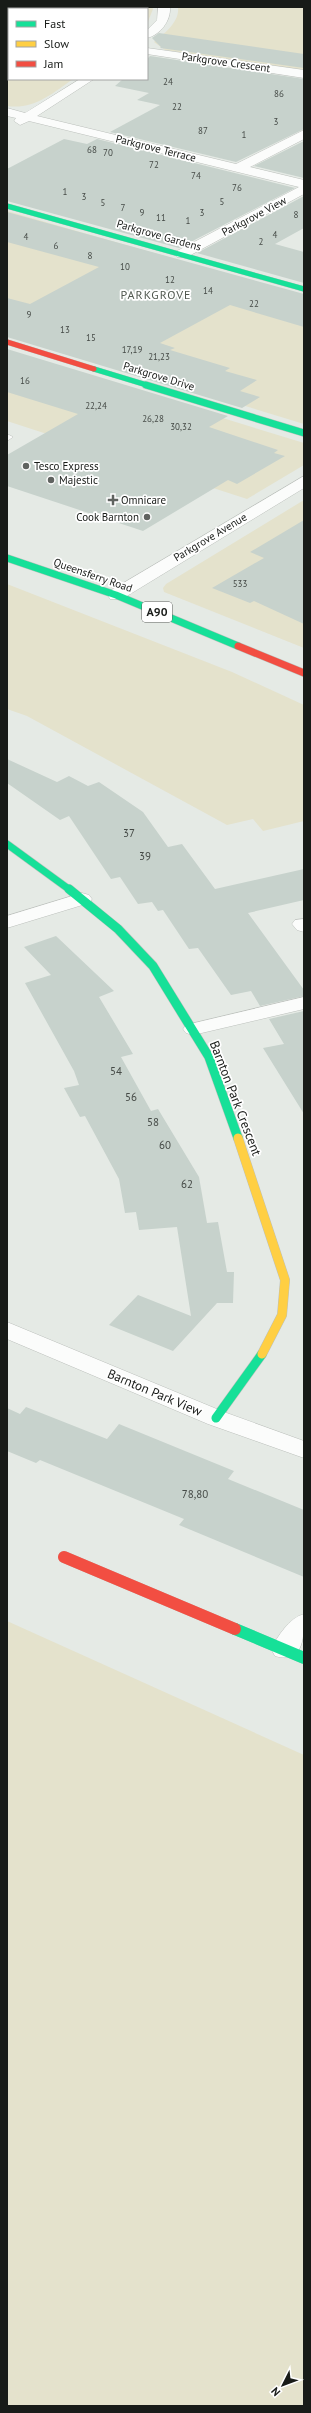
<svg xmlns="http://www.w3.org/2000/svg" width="311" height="2413" font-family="'PT Sans',sans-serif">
  <rect width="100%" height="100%" fill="#e5eae5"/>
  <g fill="#e4e2cc">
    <polygon points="7,7 152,7 153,9 147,24 147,9 9,9 9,24 7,24"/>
    <path d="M 178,7 L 304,7 L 304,71 L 165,50 L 154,42 C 164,34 180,22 178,7 Z"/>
    <path d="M 7,33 L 9,34 L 9,79 L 73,79 C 52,94 33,110 7,106 Z"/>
    <polygon points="7,211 304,296 304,424 7,333"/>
    <polygon points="7,352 304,443 304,465 247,499 7,421"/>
    <polygon points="304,500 304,648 164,592 163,588 166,584"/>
    <polygon points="7,584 232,672 304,705 304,821 263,831 253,819 227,825 27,716 7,709"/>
    <polygon points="7,1621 304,1755 304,2406 7,2406"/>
  </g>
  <g fill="#c7d2cc">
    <polygon points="159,33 304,54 304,68 160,48 161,47 152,38"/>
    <polygon points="150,56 304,79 304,129 236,162 110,132 160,105 137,100 149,93 115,86 123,79 147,79 147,59"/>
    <polygon points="64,139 87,144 97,139 295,188 179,248 7,201 7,169"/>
    <polygon points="304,141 304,178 254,166"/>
    <polygon points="304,196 304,228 275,244 304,252 304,283 197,253"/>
    <polygon points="7,212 304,294 304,327 230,305 160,343 175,348 170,350 230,368 225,371 257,380 240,391 260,397 242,408 7,337 7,298 30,304 99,267 7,242"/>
    <polygon points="7,349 228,416 209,427 278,450 274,453 285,456 237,484 228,480 143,531 7,486 7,455 78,414 7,392"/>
    <polygon points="304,520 304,624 254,601 250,603 212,588 264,558 250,552"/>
    <polygon points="7,759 57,782 69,776 88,786 99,782 143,812 168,847 182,844 215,889 304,869 304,900 248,913 304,990 304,996 260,1006 251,991 231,995 198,948 189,949 163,910 158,911 152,902 138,904 120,877 111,879 69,816 60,820 7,783"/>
    <polygon points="56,936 114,991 99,997 133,1054 121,1057 151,1111 158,1109 199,1177 207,1223 218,1222 227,1272 234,1272 233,1303 217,1303 173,1351 109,1325 138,1295 191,1316 177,1227 139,1230 136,1212 125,1213 119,1179 85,1116 80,1117 64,1088 79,1085 74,1071 25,983 51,975 24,947"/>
    <polygon points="304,1011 304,1114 263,1048 284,1044 269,1019"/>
    <polygon points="26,1407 107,1439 119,1424 234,1471 228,1479 304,1510 304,1577 179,1525 184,1519 40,1460 36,1463 7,1451 7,1408 20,1414"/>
  </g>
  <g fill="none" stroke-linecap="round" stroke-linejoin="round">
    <g stroke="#bcc0bc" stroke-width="1">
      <polygon id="lane" points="7,434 13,437 7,441"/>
    </g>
    <g stroke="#bcc0bc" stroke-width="1">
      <g id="street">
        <path d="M 158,7 L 170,7 C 171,21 160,35 147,38 L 147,30 L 157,20 Z"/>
        <rect x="7" y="25" width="2" height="6"/>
        <polygon points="147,48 304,70 304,78 147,54"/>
        <polygon points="80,79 94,79 37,116 236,164 304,130 304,139 250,167 304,180 304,194 187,257 177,257 175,254 177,251 299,187 29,121 20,125 14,121 16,118 7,116 7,108 25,113"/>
        <polygon points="304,476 304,488 122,599 110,599 108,595 110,591"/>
        <polygon points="82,893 89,895 92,899 89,903 7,928 7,916"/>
        <polygon points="304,919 304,932 297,930 292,924 295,920"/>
        <polygon points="304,997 304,1009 193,1035 186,1033 183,1029 186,1025"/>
        <polygon points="7,1322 224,1412 304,1441 304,1458 208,1424 7,1339"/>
        <path d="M 304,1614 C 304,1634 305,1665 275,1656 L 271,1649 C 278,1636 289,1618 304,1614 Z"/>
      </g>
    </g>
    <g stroke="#bcc0bc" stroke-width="5.5">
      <g id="fast-far3">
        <polyline points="7,206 304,289"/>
        <polyline points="94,369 150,386"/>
      </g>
    </g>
    <g stroke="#bcc0bc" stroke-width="8">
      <g id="fast-far2">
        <polyline points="146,385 304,433"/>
        <polyline points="7,558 116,595 238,646"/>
        <polyline points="7,844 70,890"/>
      </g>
    </g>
    <g stroke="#bcc0bc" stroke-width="10">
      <g id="fast-far1">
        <polyline points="69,889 118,929 153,966 209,1057 238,1138"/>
        <polyline points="216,1418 262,1354"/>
      </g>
    </g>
    <g stroke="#bcc0bc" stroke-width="12">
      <polyline id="fast" points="235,1629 304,1658"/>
    </g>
    <g stroke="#bcc0bc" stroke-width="10">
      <polyline id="slow" points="238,1138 285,1280 282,1315 262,1354"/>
    </g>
    <g stroke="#bcc0bc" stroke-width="5.5">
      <polyline id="jam-far2" points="7,342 94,369"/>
    </g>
    <g stroke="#bcc0bc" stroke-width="8">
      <polyline id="jam-far1" points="238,646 304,673"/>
    </g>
    <g stroke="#bcc0bc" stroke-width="12">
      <polyline id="jam" points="64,1557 235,1629"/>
    </g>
    <use href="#lane" fill="#fbfcfb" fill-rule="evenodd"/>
    <use href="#street" fill="#fbfcfb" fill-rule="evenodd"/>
    <use href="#fast-far3" stroke="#16e098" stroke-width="5"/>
    <use href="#fast-far2" stroke="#16e098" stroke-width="7"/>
    <use href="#fast-far1" stroke="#16e098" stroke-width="9"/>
    <use href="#fast" stroke="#16e098" stroke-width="12"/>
    <use href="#slow" stroke="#ffcf43" stroke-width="9"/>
    <use href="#jam-far2" stroke="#f24e42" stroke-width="5"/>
    <use href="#jam-far1" stroke="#f24e42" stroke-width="7"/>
    <use href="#jam" stroke="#f24e42" stroke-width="12"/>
  </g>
  <g fill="#606360" stroke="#fff" stroke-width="1.5">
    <circle cx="26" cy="466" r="4"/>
    <circle cx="51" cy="480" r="4"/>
    <path d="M111 494h4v4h4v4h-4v4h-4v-4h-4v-4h4z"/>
    <circle cx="147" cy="517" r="4"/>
  </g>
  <g text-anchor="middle" stroke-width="3.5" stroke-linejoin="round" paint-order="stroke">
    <g font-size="9" fill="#454a46">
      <text x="168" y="85">24</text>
      <text x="279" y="97">86</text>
      <text x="177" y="110">22</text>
      <text x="276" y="125">3</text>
      <text x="203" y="134">87</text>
      <text x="244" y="138">1</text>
      <text x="92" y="153">68</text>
      <text x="108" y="156">70</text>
      <text x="154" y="168">72</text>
      <text x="196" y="179">74</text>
      <text x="237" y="191">76</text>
      <text x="65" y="195">1</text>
      <text x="84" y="200">3</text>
      <text x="222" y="205">5</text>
      <text x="103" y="206">5</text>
      <text x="123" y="211">7</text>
      <text x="142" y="216">9</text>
      <text x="202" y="216">3</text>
      <text x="296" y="218">8</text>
      <text x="161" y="221">11</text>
      <text x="188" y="224">1</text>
      <text x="275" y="238">4</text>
      <text x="26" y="240">4</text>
      <text x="261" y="245">2</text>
      <text x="56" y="249">6</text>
      <text x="90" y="259">8</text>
      <text x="125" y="270">10</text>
      <text x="170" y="283">12</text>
      <text x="208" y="294">14</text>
      <text x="254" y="307">22</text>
      <text x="29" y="318">9</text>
      <text x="65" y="333">13</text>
      <text x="91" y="341">15</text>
      <text x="132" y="353">17,19</text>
      <text x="159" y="360">21,23</text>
      <text x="25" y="384">16</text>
      <text x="96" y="409">22,24</text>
      <text x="153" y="422">26,28</text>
      <text x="181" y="430">30,32</text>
      <text x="240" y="587">533</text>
    </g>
    <g font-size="11" fill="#181b18" stroke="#fff">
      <text transform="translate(226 62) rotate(8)" y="4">Parkgrove Crescent</text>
      <text transform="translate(156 148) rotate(14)" y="4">Parkgrove Terrace</text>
      <text transform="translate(254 216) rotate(-28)" y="4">Parkgrove View</text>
      <text transform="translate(159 235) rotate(16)" y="4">Parkgrove Gardens</text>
      <text transform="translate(159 376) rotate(17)" y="4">Parkgrove Drive</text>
      <text transform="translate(210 537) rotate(-31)" y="4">Parkgrove Avenue</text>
      <text transform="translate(93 575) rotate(19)" y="4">Queensferry Road</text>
    </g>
    <g font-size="11" fill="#181b18" stroke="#fff" text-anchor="start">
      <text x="34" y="470">Tesco Express</text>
      <text x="59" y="484">Majestic</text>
      <text x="121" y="504">Omnicare</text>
      <text x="139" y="521" text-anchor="end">Cook Barnton</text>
    </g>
    <g font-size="11" fill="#454a46">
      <text x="129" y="837">37</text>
      <text x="145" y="860">39</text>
      <text x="116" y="1075">54</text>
      <text x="131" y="1101">56</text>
      <text x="153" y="1126">58</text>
      <text x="165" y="1149">60</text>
      <text x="187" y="1188">62</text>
      <text x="195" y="1498">78,80</text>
    </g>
    <g font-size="12" letter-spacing="1" fill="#50584f" stroke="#fff">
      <text x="156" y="299">PARKGROVE</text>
    </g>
    <rect fill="#fff" stroke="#5d5f5d" stroke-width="1" x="142" y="602" width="30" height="20" rx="3"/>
    <g font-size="12" font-weight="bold" fill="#181b18">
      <text x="157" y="616">A90</text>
    </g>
    <g font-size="13" fill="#181b18" stroke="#fff">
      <text transform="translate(236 1098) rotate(69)" y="5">Barnton Park Crescent</text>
      <text transform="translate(155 1392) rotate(23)" y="5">Barnton Park View</text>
    </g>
  </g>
  <rect width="311" height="2413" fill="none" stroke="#181b18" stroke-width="16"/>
  <rect x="8" y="8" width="140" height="72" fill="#ffffff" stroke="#a3a4a3"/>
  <rect x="16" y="21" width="20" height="6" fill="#16e098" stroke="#a3a4a3"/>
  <text x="44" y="28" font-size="12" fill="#181b18">Fast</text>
  <rect x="16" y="41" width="20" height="6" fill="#ffcf43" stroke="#a3a4a3"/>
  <text x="44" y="48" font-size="12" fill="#181b18">Slow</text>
  <rect x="16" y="61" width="20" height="6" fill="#f24e42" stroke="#a3a4a3"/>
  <text x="44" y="68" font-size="12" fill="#181b18">Jam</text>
  <g transform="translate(283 2385) rotate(228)" stroke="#ffffff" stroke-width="3" paint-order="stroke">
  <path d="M0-3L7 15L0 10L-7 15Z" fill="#181b18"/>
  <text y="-6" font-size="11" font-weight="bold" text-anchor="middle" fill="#181b18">N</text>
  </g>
</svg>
